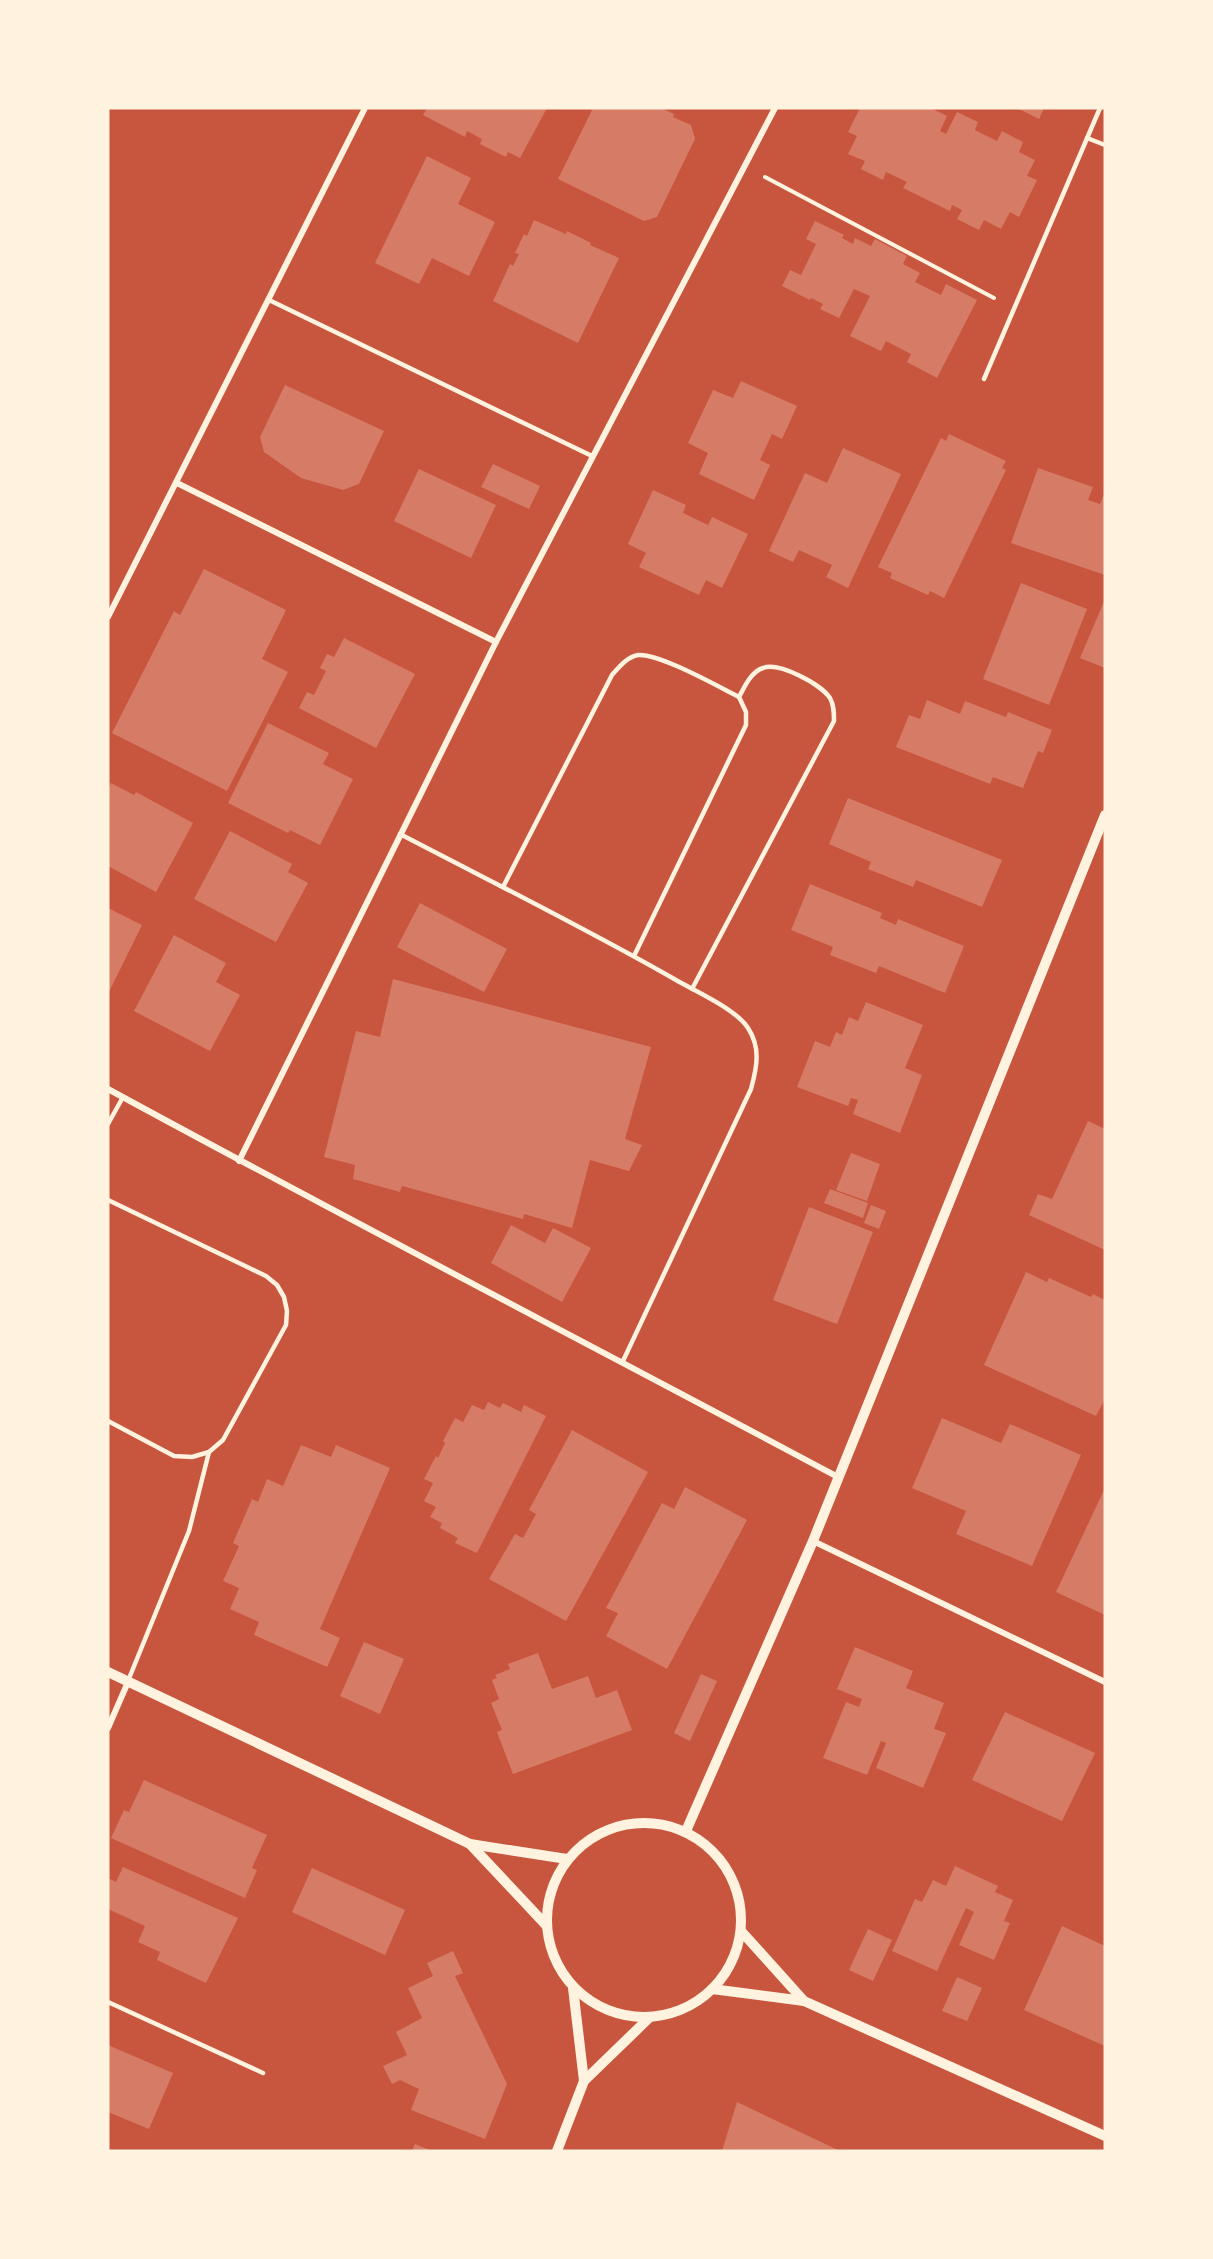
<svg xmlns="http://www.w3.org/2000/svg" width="1213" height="2259" font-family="'PT Sans',sans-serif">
  <rect width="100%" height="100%" fill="#c8553d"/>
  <g fill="#d67c66">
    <polygon points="427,108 547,108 520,158 508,152 506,157 480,144 482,139 467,131 465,137 423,115"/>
    <polygon points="593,108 661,108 674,114 673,117 691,125 695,139 657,217 644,221 558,179"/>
    <polygon points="860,108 931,108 947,116 940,131 946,134 957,112 978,122 975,130 997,141 1002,131 1023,142 1019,152 1035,160 1027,176 1037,180 1019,217 1010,212 1001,229 984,220 979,230 957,219 962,210 952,205 950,211 903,188 907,182 886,172 883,180 861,169 865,161 848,154 857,136 848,132"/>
    <polygon points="1017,108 1044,108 1039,119"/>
    <polygon points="427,156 471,178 458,204 495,222 469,276 432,258 419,284 375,263"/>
    <polygon points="534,220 566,234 567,231 591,243 590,245 619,258 578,343 493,301 510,264 513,266 519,254 515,253 524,234 527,236"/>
    <polygon points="815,221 844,235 842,238 853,244 855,238 871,246 875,239 907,256 903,264 920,273 915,282 941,295 946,284 977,300 937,378 907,362 911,354 886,341 881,351 850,336 870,296 854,289 839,318 820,309 823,304 811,298 810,300 782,286 790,270 801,275 816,244 806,239"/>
    <polygon points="741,381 797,406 782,439 772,434 760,460 770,465 754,500 699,474 708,453 688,443 713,390 733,398"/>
    <polygon points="285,385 384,431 359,484 343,490 301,478 264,452 260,437"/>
    <polygon points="949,434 1006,461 1002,468 1006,470 944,598 930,591 928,595 890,578 892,573 878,567 941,438 946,441"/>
    <polygon points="843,448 901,474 848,588 826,577 832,565 799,550 793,562 769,551 805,473 827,483"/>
    <polygon points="493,464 540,486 529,509 481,487"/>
    <polygon points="1038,468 1093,487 1088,500 1100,504 1105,492 1105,575 1011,543"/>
    <polygon points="419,469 496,505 471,558 394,521"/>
    <polygon points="653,490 686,505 683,513 708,525 712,517 748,534 722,588 706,580 699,595 639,567 646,553 628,544"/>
    <polygon points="204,569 286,610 262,659 288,672 227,791 112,733 174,611 180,615"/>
    <polygon points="1021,583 1087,609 1049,705 983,679"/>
    <polygon points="1105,599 1105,668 1080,658"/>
    <polygon points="344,638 415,674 376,748 299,708 307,692 314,695 326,671 320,668 327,654 334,657"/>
    <polygon points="927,700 960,714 965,701 1006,717 1008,712 1052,730 1043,753 1038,751 1023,788 993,777 990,784 896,747 909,715 920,719"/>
    <polygon points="268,723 329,753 323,764 353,779 320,845 290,830 288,833 228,803"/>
    <polygon points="111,783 134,795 136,792 193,823 156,892 108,866 108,789"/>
    <polygon points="848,798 1002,860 982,907 916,880 913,887 868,869 871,862 829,844"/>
    <polygon points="230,831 292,864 288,872 308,883 276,942 194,899"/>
    <polygon points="810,884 882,913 880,918 896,925 898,919 964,946 945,993 879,966 876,973 830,955 833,947 791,930"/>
    <polygon points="420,903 507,949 484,992 397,947"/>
    <polygon points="108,908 142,925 108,994"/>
    <polygon points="174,935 226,963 216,982 240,995 210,1051 134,1011"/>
    <polygon points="393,979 651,1047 625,1139 642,1145 629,1171 590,1160 572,1228 524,1214 523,1219 402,1186 400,1192 353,1179 355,1165 324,1157 356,1031 380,1037"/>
    <polygon points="866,1002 923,1025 905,1068 922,1075 900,1133 853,1114 858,1100 851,1098 848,1106 797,1087 815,1041 830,1047 836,1032 842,1035 849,1017 858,1021"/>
    <polygon points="1088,1121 1105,1129 1105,1250 1029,1215 1038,1194 1052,1199"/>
    <polygon points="851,1153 880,1164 867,1201 836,1190"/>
    <polygon points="830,1189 868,1203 863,1218 824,1203"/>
    <polygon points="871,1205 886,1211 879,1229 864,1223"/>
    <polygon points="809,1207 873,1232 837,1324 773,1300"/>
    <polygon points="511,1225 545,1243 553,1228 591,1248 562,1302 491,1263"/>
    <polygon points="1026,1272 1047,1282 1049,1278 1091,1297 1093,1294 1105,1300 1105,1399 1096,1416 984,1365"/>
    <polygon points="488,1402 500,1408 503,1403 521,1412 524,1405 546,1416 477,1553 455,1543 458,1538 440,1528 442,1523 430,1517 436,1507 424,1501 433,1483 424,1479 436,1456 438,1458 445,1443 443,1441 455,1418 463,1422 472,1405 484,1410"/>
    <polygon points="942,1418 1001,1443 1010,1424 1081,1455 1032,1566 956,1534 966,1511 912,1488"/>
    <polygon points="572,1430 648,1472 566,1621 489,1579 515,1534 523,1538 536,1514 529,1510"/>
    <polygon points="301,1445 331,1457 336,1445 390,1468 320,1629 340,1638 327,1667 254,1635 259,1622 230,1609 239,1588 223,1581 239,1546 233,1543 252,1499 258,1502 267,1479 283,1486"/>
    <polygon points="685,1487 747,1520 667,1669 606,1636 618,1613 606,1608 662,1503 674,1509"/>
    <polygon points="1105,1488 1105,1615 1056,1592"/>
    <polygon points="364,1642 404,1659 380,1714 340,1696"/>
    <polygon points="855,1647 913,1671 906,1688 944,1703 934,1729 946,1733 923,1788 876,1768 886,1743 881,1741 867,1775 823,1758 846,1702 859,1707 862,1699 837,1689"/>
    <polygon points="538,1653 552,1689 588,1676 596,1698 617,1690 632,1730 513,1774 497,1732 502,1730 491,1703 499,1699 492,1680 497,1678 495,1675 510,1669 508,1664"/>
    <polygon points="701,1674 717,1681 690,1741 674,1733"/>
    <polygon points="1005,1712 1095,1753 1062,1821 972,1780"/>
    <polygon points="144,1780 267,1835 252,1868 257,1870 245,1898 111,1838 124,1810 129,1812"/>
    <polygon points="955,1866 998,1886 995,1892 1013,1900 1004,1921 1010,1923 994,1960 959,1945 974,1912 966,1908 937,1971 892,1951 915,1899 922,1902 933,1880 946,1886"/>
    <polygon points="123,1867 238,1918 206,1983 157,1960 160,1952 138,1942 145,1926 108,1909 108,1878 116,1882"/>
    <polygon points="312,1868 405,1910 385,1955 292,1912"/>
    <polygon points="1062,1926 1105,1946 1105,2046 1024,2010"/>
    <polygon points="868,1929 892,1940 873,1981 849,1970"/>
    <polygon points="453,1951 463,1973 455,1976 507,2084 485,2139 411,2110 419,2089 400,2080 392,2084 383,2066 407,2055 396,2032 422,2018 408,1988 433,1976 427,1963"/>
    <polygon points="957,1977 982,1988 967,2021 942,2011"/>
    <polygon points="108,2045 173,2073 149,2129 108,2112"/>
    <polygon points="737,2102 840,2151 722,2151"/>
    <polygon points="415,2144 432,2151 412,2151"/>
  </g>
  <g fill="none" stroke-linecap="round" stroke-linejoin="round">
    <polyline stroke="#fff3e0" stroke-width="4" points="765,177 994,298"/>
    <g stroke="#fff3e0" stroke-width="4.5">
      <polyline points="1087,138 1105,145"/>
      <polyline points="269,300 592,456"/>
      <polyline points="984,379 1100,108"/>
      <path d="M 400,834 C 492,882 585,928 676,980 C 695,991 736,1009 748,1028 C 761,1048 757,1067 751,1089 L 623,1361"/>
      <path d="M 503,887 L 612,675 C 619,667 627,657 638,655 C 659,653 719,687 739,697 L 746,712 L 746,725 L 634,956"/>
      <path d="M 692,989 L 834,721 C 834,713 834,705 830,698 C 821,684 779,662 763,668 C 751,672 745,686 739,697"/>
      <polyline points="108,1124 123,1097"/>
      <polyline points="108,1200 266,1276 277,1285 284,1297 287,1311 286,1325 223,1440 209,1452 192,1457 174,1456 108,1421"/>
      <polyline points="128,1681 189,1531 209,1452"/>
      <polyline points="108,2002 263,2073"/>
    </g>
    <g stroke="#fff3e0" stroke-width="6">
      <polyline points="177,483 496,642"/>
      <polyline points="108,617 365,108"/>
      <path d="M 108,1089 C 350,1221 595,1347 838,1477"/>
      <polyline points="239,1161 496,642 775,108"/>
      <polyline points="813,1541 1105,1682"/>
      <polyline points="108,1728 128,1682"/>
    </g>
    <g stroke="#fff3e0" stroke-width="10">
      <polyline points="108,1672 470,1844 567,1859"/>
      <circle cx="644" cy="1920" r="97"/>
      <polyline points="686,1831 813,1541 1105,815"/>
      <polyline points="470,1844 546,1925"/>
      <polyline points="741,1931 804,2001"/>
      <polyline points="573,1988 584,2081"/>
      <polyline points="712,1989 804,2001 1105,2136"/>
      <polyline points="557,2151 584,2081 650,2017"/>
    </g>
  </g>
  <rect width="1213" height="2259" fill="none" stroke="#fff3e0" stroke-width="219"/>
</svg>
